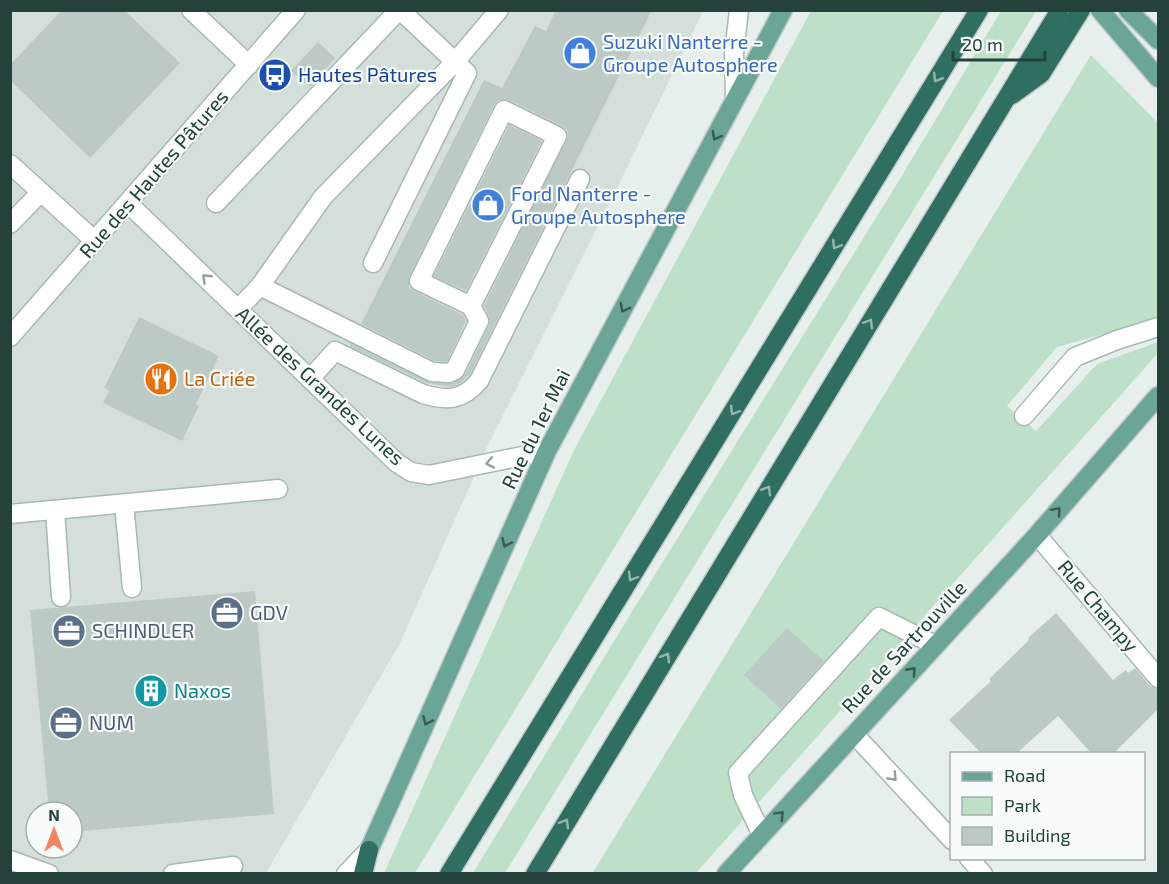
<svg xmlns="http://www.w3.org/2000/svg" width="1169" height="884" font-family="'Exo 2',sans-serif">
  <rect width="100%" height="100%" fill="#e6efeb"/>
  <path fill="#d4dfda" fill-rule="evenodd" d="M 10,11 L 703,11 L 620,182 L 489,443 L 400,643 L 266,873 L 11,873 ZM 36,812 L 72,812 L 72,848 L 36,848 Z"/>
  <g fill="#bfe0c8">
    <polygon points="811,11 943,11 415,873 384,873 574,450"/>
    <polygon points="1001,11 1036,11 505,873 473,873 625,623 895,187"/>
    <polygon points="1091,55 1158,123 1158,319 1057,347 1007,406 1036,431 1097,364 1158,342 1158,353 696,873 592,874"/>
  </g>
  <g fill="#bbcac4">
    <polygon points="62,10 124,10 180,63 90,158 10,80 10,65"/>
    <polygon points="556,10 652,10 470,374 460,383 452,387 427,383 350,346 351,344 431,383 453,383 465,375 489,325 489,316 484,306 568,136 567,130 562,126 509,100 498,100 494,105 409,277 409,287 414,291 463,315 466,321 447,362 435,361 361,324 484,80 502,88 535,26 546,31"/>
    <polygon points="318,42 335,58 310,87 291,71"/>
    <polygon points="509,125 542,141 466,291 434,276"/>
    <polygon points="139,317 219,356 196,404 199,406 182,441 103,403 109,391 104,388"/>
    <polygon points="255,591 274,814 72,832 72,812 49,812 30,610"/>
    <polygon points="1056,613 1113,680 1126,670 1128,673 1135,668 1150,686 1158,689 1158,709 1114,753 1091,753 1058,716 1017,753 981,753 949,720 991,681 989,679 1029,640 1028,638"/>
    <polygon points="787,628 824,661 781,709 744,675"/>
  </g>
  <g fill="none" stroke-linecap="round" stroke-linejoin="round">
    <g stroke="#a8b8b2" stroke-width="21">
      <g id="lane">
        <polyline points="191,10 249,65"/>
        <polyline points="10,164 95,241"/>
        <polyline points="216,203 399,10"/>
        <polyline points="10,224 41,192"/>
        <polyline points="373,263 467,73 400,10"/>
        <polyline points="260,286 432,372 449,373 455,370 479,321 471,306 419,281 504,110 557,136 471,306"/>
        <polyline points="238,309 260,286 323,197 455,62 499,10"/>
        <path d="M 310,379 L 335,351 L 423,394 C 447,401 462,401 479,381 L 580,179"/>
        <polyline points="1024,416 1075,357 1117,340 1158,327"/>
        <polyline points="124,504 132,588"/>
        <polyline points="55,510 61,597"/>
        <polyline points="762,835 743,795 738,773 879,617 935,645"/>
        <polyline points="10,860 49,874"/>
        <polyline points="173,874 233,866"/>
      </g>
    </g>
    <g stroke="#a8b8b2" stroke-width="21">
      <g id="street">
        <polyline points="735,99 734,53 739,10"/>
        <polyline points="129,204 397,463 411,472 429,475 547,451"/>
        <polyline points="10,337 296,10"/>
        <polyline points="10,514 278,489"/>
        <polyline points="1037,535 1158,678"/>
        <polyline points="854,734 952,840"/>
        <polyline points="969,858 983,874"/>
      </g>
    </g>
    <g stroke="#a4bbb3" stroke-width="21">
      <polyline id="secondary" points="346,874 369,850"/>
    </g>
    <g stroke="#c2cac8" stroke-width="21">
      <g id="primary">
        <polyline points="1100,10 1158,78"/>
        <polyline points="1128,10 1158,40"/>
        <polyline points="369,850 547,451 783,10"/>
        <polyline points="726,874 1037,535 1158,396"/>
      </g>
    </g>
    <g stroke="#c2cac8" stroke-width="21">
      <g id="highway">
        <polyline points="1012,95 1041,74 1081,10"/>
        <polyline points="363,874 369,850"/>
        <polyline points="449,874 979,10"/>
        <polyline points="535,874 1060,10"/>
      </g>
    </g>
    <use href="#lane" stroke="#fff" stroke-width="18"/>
    <use href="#street" stroke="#fff" stroke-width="18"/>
    <use href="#secondary" stroke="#fff" stroke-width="18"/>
    <use href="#primary" stroke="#6aa596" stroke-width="18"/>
    <use href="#highway" stroke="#2f6f62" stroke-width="18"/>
  </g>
  <defs><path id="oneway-chevron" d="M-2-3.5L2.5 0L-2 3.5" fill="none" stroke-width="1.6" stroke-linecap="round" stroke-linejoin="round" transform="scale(1.5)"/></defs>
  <g stroke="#93b5ae">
    <use href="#oneway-chevron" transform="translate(937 78) rotate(122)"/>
    <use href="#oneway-chevron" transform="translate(836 245) rotate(122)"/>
    <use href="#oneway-chevron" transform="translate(869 323) rotate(-59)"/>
    <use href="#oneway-chevron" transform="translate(734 411) rotate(122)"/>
    <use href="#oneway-chevron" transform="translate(767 490) rotate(-59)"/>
    <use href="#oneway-chevron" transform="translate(632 577) rotate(122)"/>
    <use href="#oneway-chevron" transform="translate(666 657) rotate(-59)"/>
    <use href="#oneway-chevron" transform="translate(565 823) rotate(-59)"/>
  </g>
  <g stroke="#365b51">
    <use href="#oneway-chevron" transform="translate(716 136) rotate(118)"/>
    <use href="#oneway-chevron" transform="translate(624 308) rotate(118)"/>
    <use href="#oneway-chevron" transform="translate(1057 511) rotate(-49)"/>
    <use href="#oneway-chevron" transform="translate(506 543) rotate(114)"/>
    <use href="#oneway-chevron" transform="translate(912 671) rotate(-48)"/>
    <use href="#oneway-chevron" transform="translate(427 721) rotate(114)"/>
    <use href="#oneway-chevron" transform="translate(780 815) rotate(-47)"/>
  </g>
  <g stroke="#92a09c">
    <use href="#oneway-chevron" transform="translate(206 278) rotate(-136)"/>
    <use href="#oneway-chevron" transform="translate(490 463) rotate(169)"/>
    <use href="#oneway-chevron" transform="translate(893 777) rotate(47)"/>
  </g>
  <defs>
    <g id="shop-disc" transform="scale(1.725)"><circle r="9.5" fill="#3f7fe0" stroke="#f7fbf9"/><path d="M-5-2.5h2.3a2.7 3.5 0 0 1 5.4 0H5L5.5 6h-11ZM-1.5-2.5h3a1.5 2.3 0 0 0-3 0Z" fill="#fff"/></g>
    <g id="bus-disc" transform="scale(1.725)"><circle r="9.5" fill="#1a4fb4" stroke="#f7fbf9"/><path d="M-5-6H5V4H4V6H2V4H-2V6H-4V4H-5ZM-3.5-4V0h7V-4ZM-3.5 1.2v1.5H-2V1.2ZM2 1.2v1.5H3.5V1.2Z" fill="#fff"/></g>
    <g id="restaurant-disc" transform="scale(1.725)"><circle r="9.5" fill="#e8710a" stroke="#f7fbf9"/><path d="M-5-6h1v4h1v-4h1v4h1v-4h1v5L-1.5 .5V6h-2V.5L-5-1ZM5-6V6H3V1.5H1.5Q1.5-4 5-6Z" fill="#fff"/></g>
    <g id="office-disc" transform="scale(1.725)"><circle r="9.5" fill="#5c6f8a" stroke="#f7fbf9"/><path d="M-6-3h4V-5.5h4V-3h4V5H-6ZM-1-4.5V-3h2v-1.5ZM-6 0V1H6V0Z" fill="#fff"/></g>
    <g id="building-disc" transform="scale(1.725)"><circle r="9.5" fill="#0f9aa8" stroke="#f7fbf9"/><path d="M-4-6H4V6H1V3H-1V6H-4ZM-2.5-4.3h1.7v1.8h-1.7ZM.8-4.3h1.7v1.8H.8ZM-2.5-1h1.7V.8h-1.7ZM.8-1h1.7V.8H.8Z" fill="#fff"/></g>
  </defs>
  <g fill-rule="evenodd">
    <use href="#shop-disc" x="580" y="53"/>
    <use href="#bus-disc" x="275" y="75"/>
    <use href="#shop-disc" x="488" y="205"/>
    <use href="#restaurant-disc" x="161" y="379"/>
    <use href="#office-disc" x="227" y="613"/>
    <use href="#office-disc" x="69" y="631"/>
    <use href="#building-disc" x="151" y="691"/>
    <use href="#office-disc" x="66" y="723"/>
  </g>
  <g text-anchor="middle" stroke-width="4.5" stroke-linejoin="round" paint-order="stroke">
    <g font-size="20" fill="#366cbe" stroke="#f7fbf9" text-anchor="start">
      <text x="603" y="49">Suzuki Nanterre -<tspan x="603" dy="23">Groupe Autosphere</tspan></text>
      <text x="511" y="201">Ford Nanterre -<tspan x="511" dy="23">Groupe Autosphere</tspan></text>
    </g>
    <g font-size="20" fill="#164399" stroke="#f7fbf9" text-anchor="start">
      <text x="298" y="82">Hautes Pâtures</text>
    </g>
    <g font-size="20" fill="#24423a" stroke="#f7fbf9">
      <text transform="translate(154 174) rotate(-49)" y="7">Rue des Hautes Pâtures</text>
      <text transform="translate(320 386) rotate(43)" y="7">Allée des Grandes Lunes</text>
      <text transform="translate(536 429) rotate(-64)" y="7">Rue du 1er Mai</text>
      <text transform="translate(1098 606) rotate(50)" y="7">Rue Champy</text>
      <text transform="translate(904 647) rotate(-47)" y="7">Rue de Sartrouville</text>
    </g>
    <g font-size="20" fill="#c56008" stroke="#f7fbf9" text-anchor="start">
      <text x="184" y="386">La Criée</text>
    </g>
    <g font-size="20" fill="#4e5e75" stroke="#f7fbf9" text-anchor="start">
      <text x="250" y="620">GDV</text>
      <text x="92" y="638">SCHINDLER</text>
      <text x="89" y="730">NUM</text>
    </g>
    <g font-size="20" fill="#0d838f" stroke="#f7fbf9" text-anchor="start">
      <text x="174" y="698">Naxos</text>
    </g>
  </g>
  <rect width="1169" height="884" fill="none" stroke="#24423a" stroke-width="24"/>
  <rect x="950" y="752" width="195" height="108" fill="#f7fbf9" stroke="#a3b1ad" stroke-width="1.5"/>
  <rect x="962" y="772" width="30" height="9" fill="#6aa596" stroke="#a3b1ad" stroke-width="1.5"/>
  <text x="1004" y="782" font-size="18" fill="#24423a">Road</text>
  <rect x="962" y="797" width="30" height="18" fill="#bfe0c8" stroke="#a3b1ad" stroke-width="1.5"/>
  <text x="1004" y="812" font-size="18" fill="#24423a">Park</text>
  <rect x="962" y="827" width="30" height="18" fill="#bbcac4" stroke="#a3b1ad" stroke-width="1.5"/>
  <text x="1004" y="842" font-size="18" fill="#24423a">Building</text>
  <g transform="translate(54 830)"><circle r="28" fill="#f7fbf9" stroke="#a3b1ad" stroke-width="1.5"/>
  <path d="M0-4.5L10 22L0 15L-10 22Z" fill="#f4845f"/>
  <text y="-9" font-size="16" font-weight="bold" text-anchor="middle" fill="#24423a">N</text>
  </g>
  <path d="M953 51v9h92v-9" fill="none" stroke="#24423a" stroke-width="3"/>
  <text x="962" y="51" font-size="18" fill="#24423a" stroke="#f7fbf9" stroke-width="4.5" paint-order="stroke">20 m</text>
</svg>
